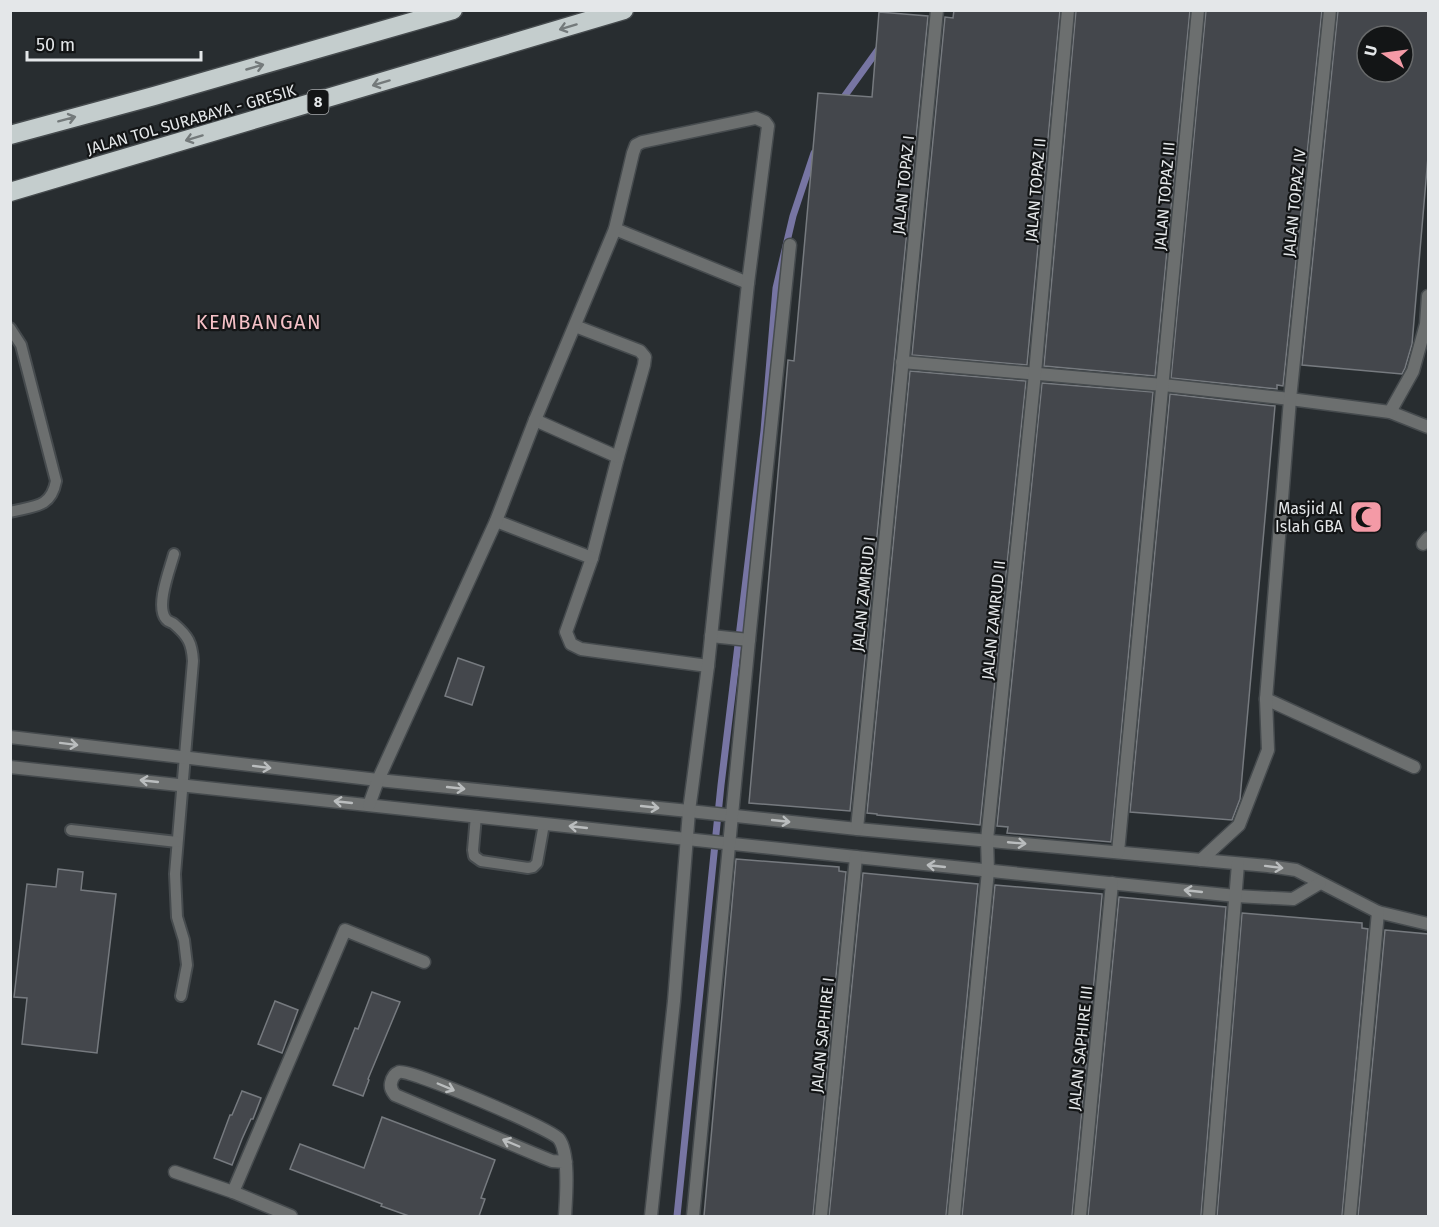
<svg xmlns="http://www.w3.org/2000/svg" width="1439" height="1227" font-family="'Fira Sans',sans-serif">
  <rect width="100%" height="100%" fill="#282d30"/>
  <g fill="none" stroke-linecap="round" stroke-linejoin="round">
    <g stroke="#7775a3" stroke-width="7">
      <polyline points="841,101 880,47"/>
      <polyline points="677,1216 721,785 764,431 776,288 793,216 814,153"/>
    </g>
  </g>
  <g fill="#44474c" stroke="#767a7f" stroke-width="1.5" fill-rule="evenodd">
    <polygon points="954,10 1060,10 1027,365 912,355 945,17 953,18"/>
    <polygon points="1076,10 1190,10 1155,376 1044,366"/>
    <polygon points="1206,10 1322,10 1283,386 1277,385 1277,389 1171,378"/>
    <path d="M 1338,10 L 1428,10 L 1428,157 L 1412,344 L 1405,368 L 1402,374 L 1302,365 ZM 1367,36 L 1403,36 L 1403,72 L 1367,72 Z"/>
    <polygon points="879,12 928,16 850,811 749,803 788,360 794,361 818,93 872,97"/>
    <polygon points="910,371 1026,381 980,825 877,815 877,814 867,813"/>
    <polygon points="1042,383 1153,392 1111,842 1007,833 1008,827 997,826"/>
    <polygon points="1170,394 1275,406 1240,799 1232,820 1130,812"/>
    <polygon points="458,658 484,667 472,705 445,696"/>
    <polygon points="736,859 839,867 839,871 846,872 813,1216 704,1216"/>
    <polygon points="58,869 83,872 81,890 116,894 97,1053 22,1044 27,998 14,997 27,884 56,887"/>
    <polygon points="863,873 978,884 946,1216 829,1216"/>
    <polygon points="995,885 1102,894 1102,896 1072,1216 962,1216"/>
    <polygon points="1119,897 1226,907 1201,1216 1088,1216"/>
    <polygon points="1242,913 1362,923 1362,928 1368,929 1342,1216 1217,1216"/>
    <polygon points="1385,930 1428,934 1428,1216 1358,1216"/>
    <polygon points="372,992 400,1002 368,1079 369,1080 363,1096 333,1085 355,1028 358,1029"/>
    <polygon points="275,1001 298,1010 282,1053 258,1044"/>
    <polygon points="242,1091 261,1098 253,1119 251,1119 242,1139 232,1165 214,1158 230,1115 232,1115"/>
    <polygon points="382,1117 495,1160 481,1198 485,1199 479,1216 409,1216 381,1206 382,1204 290,1169 300,1144 364,1168"/>
  </g>
  <g fill="none" stroke-linecap="round" stroke-linejoin="round">
    <g stroke="#464b4e" stroke-width="14">
      <g id="lane">
        <path d="M 10,328 L 21,345 L 56,481 C 51,508 34,506 10,512"/>
        <path d="M 174,554 C 170,569 155,606 166,619 C 168,622 172,622 174,624 C 188,636 192,643 193,661 L 175,874 L 177,917 L 184,940 L 187,965 L 181,996"/>
        <polyline points="476,816 473,850 474,856 481,861 528,868 533,867 537,863 544,824"/>
        <polyline points="71,830 177,842"/>
      </g>
    </g>
    <g stroke="#464b4e" stroke-width="15">
      <g id="street">
        <polyline points="615,229 748,283"/>
        <polyline points="575,326 640,351 645,357 644,365 618,457 592,558 566,632 571,644 581,649 708,666"/>
        <polyline points="902,362 1163,385 1290,399 1390,412 1428,427"/>
        <polyline points="1390,412 1413,371 1426,324 1428,296"/>
        <polyline points="535,420 618,457"/>
        <polyline points="496,521 592,558"/>
        <polyline points="1423,544 1428,538"/>
        <polyline points="711,636 749,640"/>
        <polyline points="1266,699 1414,767"/>
        <polyline points="10,737 378,780 689,811 857,829 1268,866 1296,870 1378,912 1428,924"/>
        <polyline points="10,767 856,857 1236,896 1293,899 1320,883"/>
        <polyline points="369,805 378,780 496,521 535,420 615,229 633,153 636,145 642,142 756,118 765,122 768,126 748,283 708,666 689,811 674,1001 651,1216"/>
        <polyline points="857,829 937,10"/>
        <polyline points="1118,852 1198,10"/>
        <polyline points="1201,860 1239,825 1268,750 1266,699 1290,399 1330,10"/>
        <polyline points="175,1172 233,1192"/>
        <polyline points="291,1216 233,1192 345,930 424,962"/>
        <path d="M 565,1216 C 566,1198 570,1154 559,1139 C 552,1129 410,1069 399,1072 C 394,1074 392,1078 391,1083 C 390,1088 392,1091 395,1095 L 542,1157 L 552,1161 L 566,1162"/>
        <polyline points="693,1216 749,640 790,245"/>
        <polyline points="821,1216 856,857"/>
        <polyline points="954,1216 988,871 987,840 1035,373 1068,10"/>
        <polyline points="1080,1216 1112,883"/>
        <polyline points="1209,1216 1238,864"/>
        <polyline points="1350,1216 1378,912"/>
      </g>
    </g>
    <g stroke="#464b4e" stroke-width="21">
      <g id="highway">
        <polyline points="10,135 154,96 453,10"/>
        <polyline points="10,192 624,10"/>
      </g>
    </g>
    <use href="#lane" stroke="#6c6f6f" stroke-width="10"/>
    <use href="#street" stroke="#6c6f6f" stroke-width="12"/>
    <use href="#highway" stroke="#c4cdcd" stroke-width="18"/>
  </g>
  <defs><path id="oneway-shaft" d="M-6 0H5M1.5-3L5.5 0L1.5 3" fill="none" stroke-width="1.6" stroke-linecap="round" stroke-linejoin="round" transform="scale(1.5)"/></defs>
  <g stroke="#747a7b">
    <use href="#oneway-shaft" transform="translate(568 27) rotate(163)"/>
    <use href="#oneway-shaft" transform="translate(255 67) rotate(-16)"/>
    <use href="#oneway-shaft" transform="translate(381 83) rotate(163)"/>
    <use href="#oneway-shaft" transform="translate(67 119) rotate(-15)"/>
    <use href="#oneway-shaft" transform="translate(194 138) rotate(163)"/>
  </g>
  <g stroke="#babdbe">
    <use href="#oneway-shaft" transform="translate(69 744) rotate(7)"/>
    <use href="#oneway-shaft" transform="translate(262 767) rotate(7)"/>
    <use href="#oneway-shaft" transform="translate(149 781) rotate(-174)"/>
    <use href="#oneway-shaft" transform="translate(456 788) rotate(6)"/>
    <use href="#oneway-shaft" transform="translate(343 802) rotate(-174)"/>
    <use href="#oneway-shaft" transform="translate(650 807) rotate(6)"/>
    <use href="#oneway-shaft" transform="translate(781 821) rotate(6)"/>
    <use href="#oneway-shaft" transform="translate(578 827) rotate(-174)"/>
    <use href="#oneway-shaft" transform="translate(1017 843) rotate(5)"/>
    <use href="#oneway-shaft" transform="translate(936 866) rotate(-174)"/>
    <use href="#oneway-shaft" transform="translate(1274 867) rotate(7)"/>
    <use href="#oneway-shaft" transform="translate(1193 891) rotate(-174)"/>
    <use href="#oneway-shaft" transform="translate(446 1087) rotate(23)"/>
    <use href="#oneway-shaft" transform="translate(511 1143) rotate(-157)"/>
  </g>
  <defs>
    <g id="mosque-square" transform="scale(1.725)"><rect x="-9" y="-9" width="18" height="18" rx="4" fill="#f49aa6" stroke="#131516"/><path d="M3.5-4.9A6 6 0 1 0 3.5 4.9A5 5 0 1 1 3.5-4.9Z" fill="#111"/></g>
  </defs>
  <g fill-rule="evenodd">
    <use href="#mosque-square" x="1366" y="517"/>
  </g>
  <g text-anchor="middle" stroke-width="4.5" stroke-linejoin="round" paint-order="stroke">
    <rect fill="#131516" stroke="#a5a8aa" stroke-width="1.5" x="307.5" y="90" width="21" height="24" rx="4.5"/>
    <g font-size="15" font-weight="bold" fill="#e4e7e9">
      <text x="318" y="107">8</text>
    </g>
    <g font-size="16" fill="#e4e7e9" stroke="#131516">
      <text transform="translate(191 119) rotate(-16)" y="6">JALAN TOL SURABAYA - GRESIK</text>
      <text transform="translate(903 185) rotate(-84)" y="6">JALAN TOPAZ I</text>
      <text transform="translate(1035 190) rotate(-85)" y="6">JALAN TOPAZ II</text>
      <text transform="translate(1164 196) rotate(-85)" y="6">JALAN TOPAZ III</text>
      <text transform="translate(1294 203) rotate(-84)" y="6">JALAN TOPAZ IV</text>
      <text transform="translate(863 594) rotate(-84)" y="6">JALAN ZAMRUD I</text>
      <text transform="translate(993 620) rotate(-84)" y="6">JALAN ZAMRUD II</text>
      <text transform="translate(822 1035) rotate(-84)" y="6">JALAN SAPHIRE I</text>
      <text transform="translate(1080 1048) rotate(-84)" y="6">JALAN SAPHIRE III</text>
    </g>
    <g font-size="16" fill="#e4e7e9" stroke="#131516" text-anchor="end">
      <text x="1343" y="514">Masjid Al<tspan x="1343" dy="18">Islah GBA</tspan></text>
    </g>
    <g font-size="20" letter-spacing="1.5" fill="#f5c1c7" stroke="#131516">
      <text x="259" y="329">KEMBANGAN</text>
    </g>
  </g>
  <rect width="1439" height="1227" fill="none" stroke="#e4e7e9" stroke-width="24"/>
  <g transform="translate(1385 54) rotate(283)"><circle r="28" fill="#131516" stroke="#67696a" stroke-width="1.5"/>
  <path d="M0-4.5L10 22L0 15L-10 22Z" fill="#f49aa6"/>
  <text y="-9" font-size="16" font-weight="bold" text-anchor="middle" fill="#e4e7e9">U</text>
  </g>
  <path d="M27 51v9h174v-9" fill="none" stroke="#e4e7e9" stroke-width="3"/>
  <text x="36" y="51" font-size="18" fill="#e4e7e9" stroke="#131516" stroke-width="4.5" paint-order="stroke">50 m</text>
</svg>
